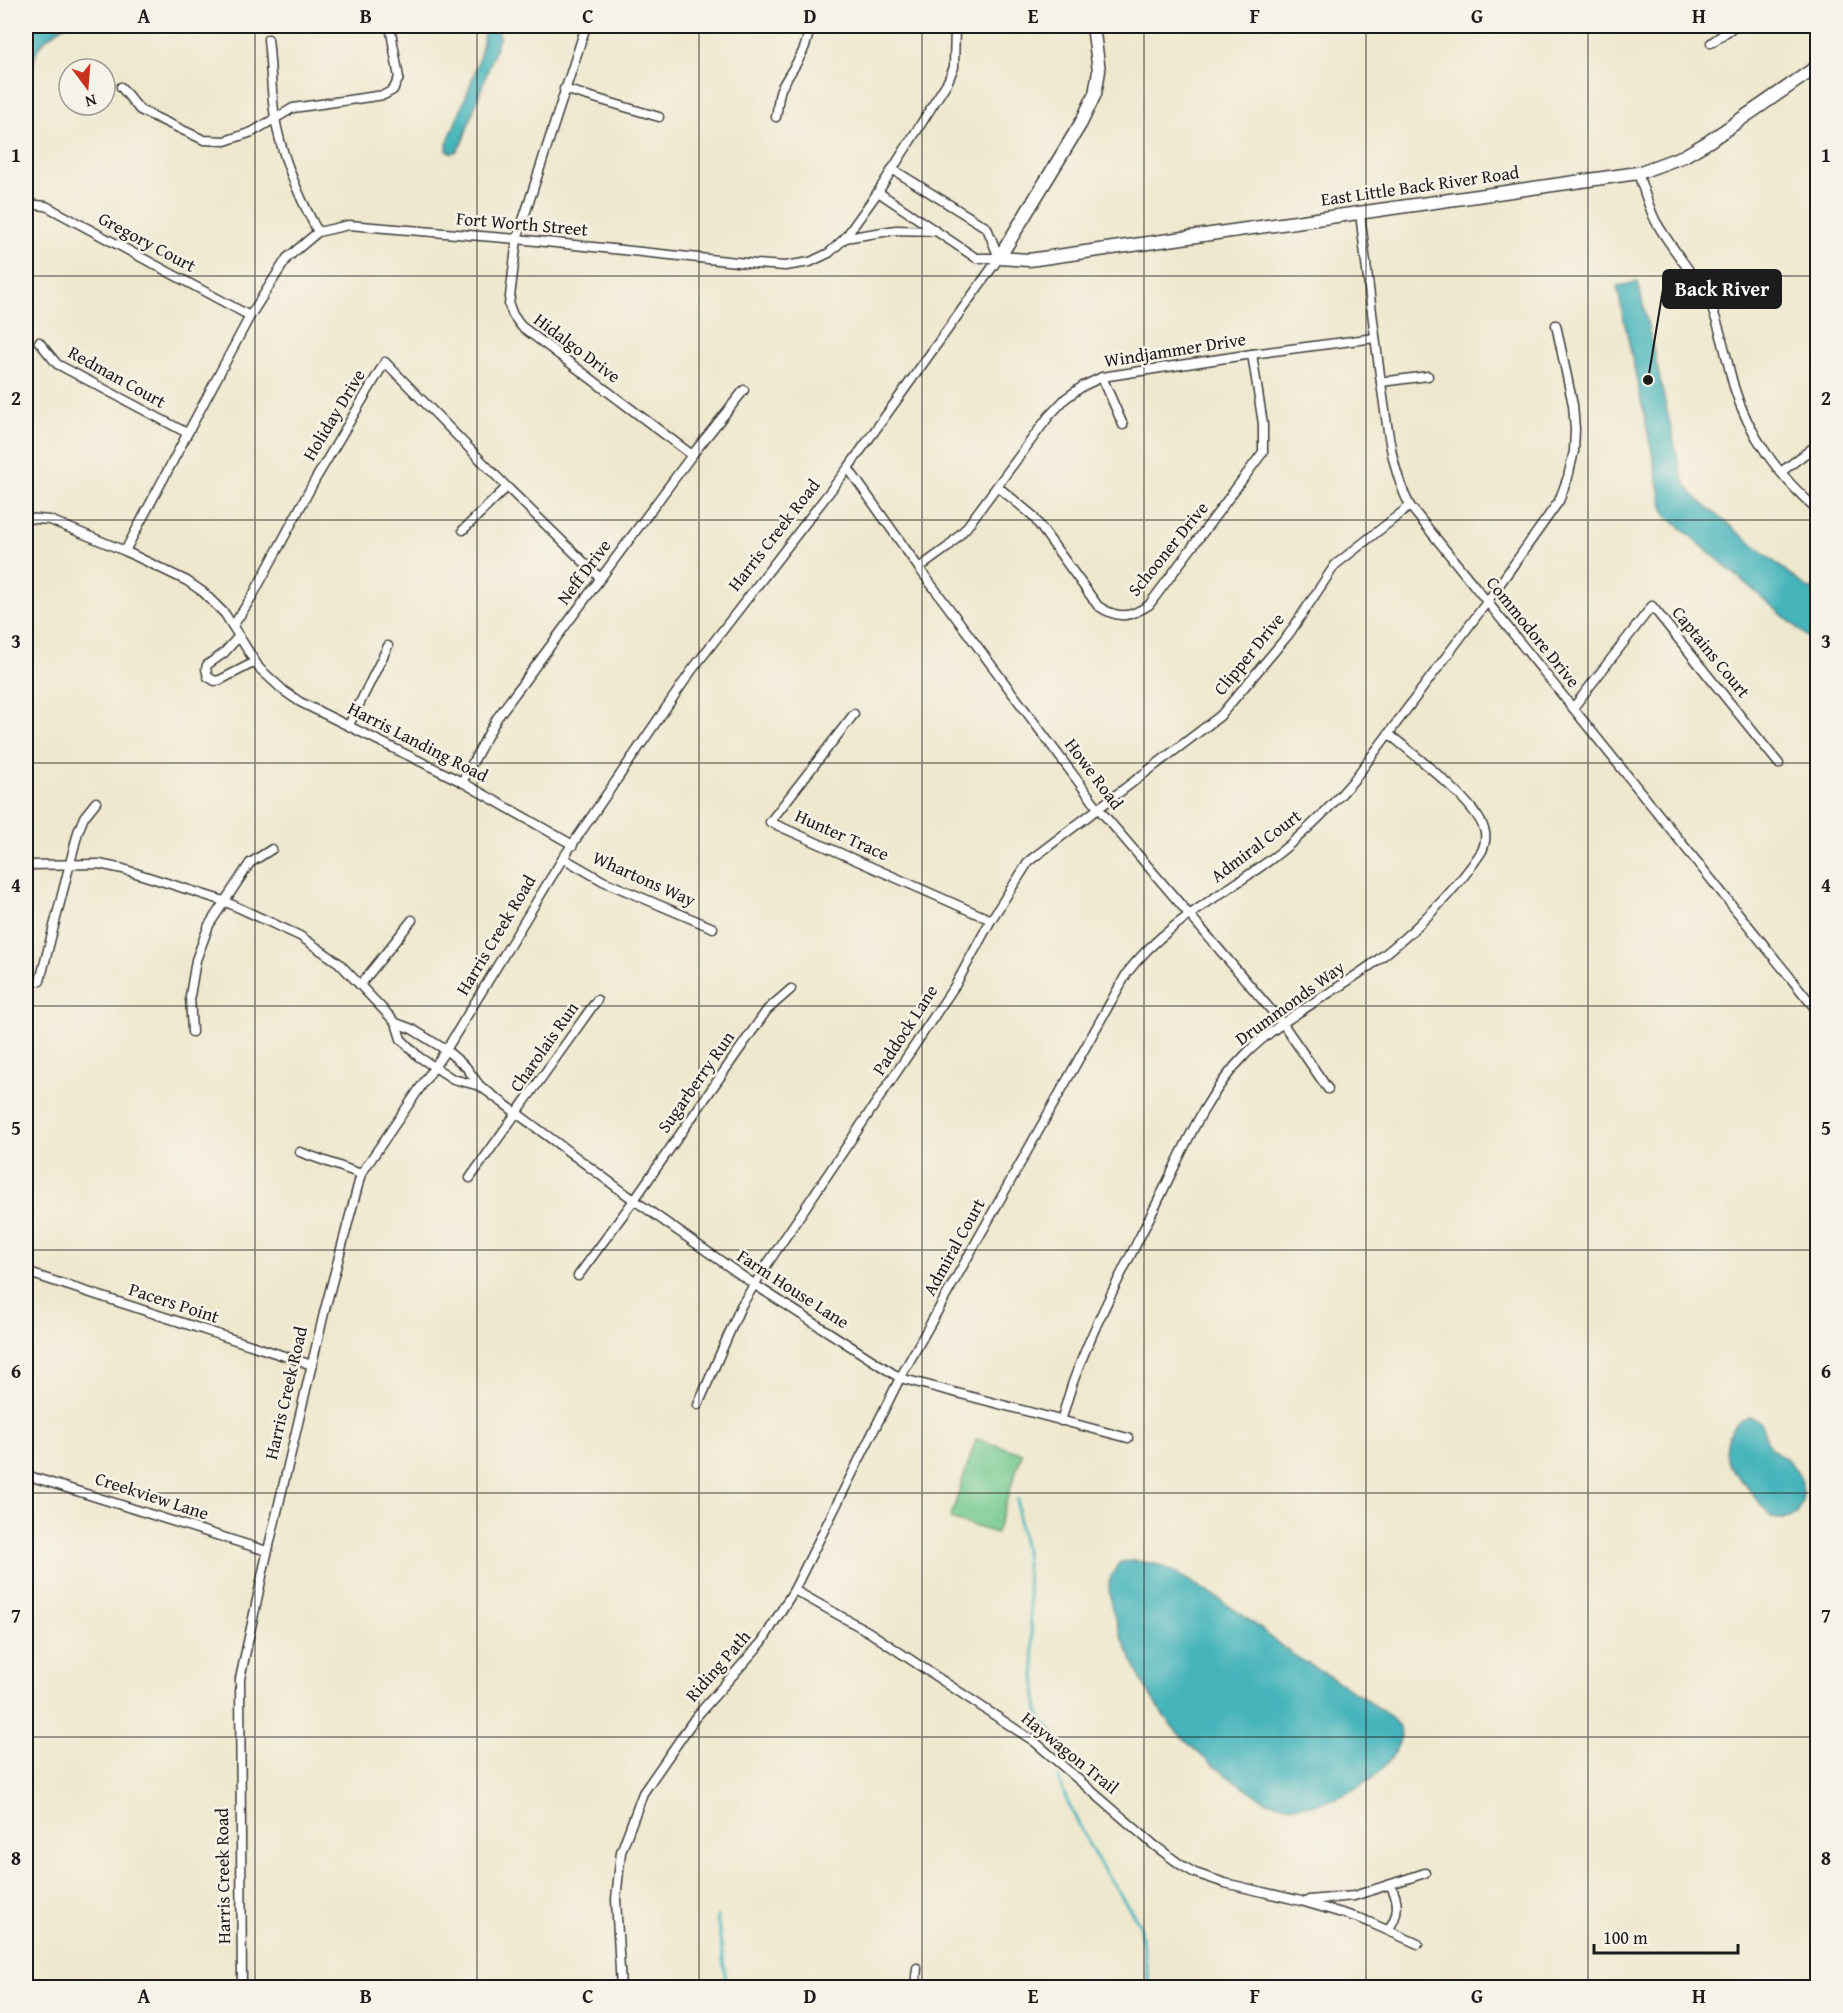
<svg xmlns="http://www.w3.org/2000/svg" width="1843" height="2013" font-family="'Gentium Book Plus',serif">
  <rect width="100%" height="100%" fill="#f7f3e8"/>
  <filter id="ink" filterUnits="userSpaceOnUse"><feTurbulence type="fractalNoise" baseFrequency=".0167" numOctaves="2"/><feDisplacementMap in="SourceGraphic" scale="12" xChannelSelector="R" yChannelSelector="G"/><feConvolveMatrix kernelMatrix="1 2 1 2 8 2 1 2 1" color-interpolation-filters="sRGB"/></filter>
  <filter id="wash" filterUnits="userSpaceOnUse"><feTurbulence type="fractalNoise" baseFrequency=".008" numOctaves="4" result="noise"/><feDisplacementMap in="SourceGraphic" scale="24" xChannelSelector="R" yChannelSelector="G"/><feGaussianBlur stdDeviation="1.35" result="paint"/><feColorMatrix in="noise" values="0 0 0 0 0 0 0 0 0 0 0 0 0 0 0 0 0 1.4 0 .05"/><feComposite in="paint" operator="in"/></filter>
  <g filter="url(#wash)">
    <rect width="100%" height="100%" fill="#efe8cf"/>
    <polygon fill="#71c88d" stroke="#467254" stroke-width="1.5" points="976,1439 1022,1453 996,1533 950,1519"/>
    <g fill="#44b4bb" stroke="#30686c" stroke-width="1.5">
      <path d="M 34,26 L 64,26 C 56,31 43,40 38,49 C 32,60 33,74 26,86 L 26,30 L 30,30 Z"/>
      <path d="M 483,26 L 498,26 L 499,39 L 462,143 L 457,151 L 452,153 L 447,150 L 447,144 C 456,119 489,48 483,26 Z"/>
      <polygon points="1638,282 1681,473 1686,485 1696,498 1808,589 1811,588 1817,593 1817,645 1665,514 1617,286"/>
      <path d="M 1749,1417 L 1760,1421 L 1770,1448 L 1787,1459 L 1800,1476 L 1802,1482 L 1802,1502 L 1797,1514 L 1783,1519 L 1777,1519 L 1771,1516 L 1729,1465 C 1722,1447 1729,1423 1749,1417 Z"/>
      <path d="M 1133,1561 C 1160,1562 1168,1569 1191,1582 C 1216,1597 1240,1612 1262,1630 C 1274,1640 1285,1650 1298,1658 C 1317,1669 1391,1711 1399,1727 C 1402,1734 1401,1738 1398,1745 C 1386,1775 1351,1795 1321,1803 C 1306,1807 1287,1806 1271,1802 C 1261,1800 1250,1790 1240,1784 C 1187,1750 1155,1714 1130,1656 C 1121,1635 1109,1610 1109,1586 C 1109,1577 1115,1569 1120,1562 Z"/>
    </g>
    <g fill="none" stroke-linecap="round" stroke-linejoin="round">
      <g stroke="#44b4bb" stroke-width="3">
        <polyline points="1018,1499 1018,1516 1025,1551 1038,1712 1043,1721 1054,1732"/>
        <polyline points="1058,1778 1067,1801 1096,1858 1139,1923 1150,1988"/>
        <polyline points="717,1916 727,1988"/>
      </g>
    </g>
  </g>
  <g filter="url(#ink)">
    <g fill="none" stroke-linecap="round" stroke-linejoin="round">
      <g stroke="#3c3b37" stroke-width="11">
        <g id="street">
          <polyline points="586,26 517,239 509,305 513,315 521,326 692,455"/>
          <path d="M 268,39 C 271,65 271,92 275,118 C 282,158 299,197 318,232"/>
          <polyline points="1711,43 1735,26"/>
          <polyline points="121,87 140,110 204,140 225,141 252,132 293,108 384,95 393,90 399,78 390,26"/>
          <polyline points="564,89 659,117"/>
          <path d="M 776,117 C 778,108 778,97 781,89 C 794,64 805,57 810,26"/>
          <polyline points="892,169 987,228 999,258"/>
          <path d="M 1638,173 C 1643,188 1648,205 1655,220 C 1671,249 1695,274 1710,304 C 1722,330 1726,359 1734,387 C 1748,434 1780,478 1818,510"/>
          <polyline points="878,192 976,258 999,258"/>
          <polyline points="26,204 46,206 250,316"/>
          <path d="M 1360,213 C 1367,272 1374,331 1382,390 C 1388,430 1391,469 1410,506 L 1818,1012"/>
          <polyline points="845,238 896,230 934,231"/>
          <polyline points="39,342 57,364 187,433"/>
          <polyline points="1102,377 1123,425"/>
          <polyline points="1381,382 1428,376"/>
          <polyline points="848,468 919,568 1098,808 1283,1024 1328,1089"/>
          <polyline points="1781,472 1818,444"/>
          <path d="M 997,486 L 1032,515 L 1098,606 C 1118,619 1129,618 1149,605 L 1263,452 L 1263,424 L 1252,354"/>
          <polyline points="26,518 50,520 125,551 187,581 203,592 225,614 259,668 284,691 300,702 462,782 573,845"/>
          <polyline points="463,530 507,487"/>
          <polyline points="125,551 250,316 287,258 318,232 349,225 517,239 756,264 785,266 810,262 829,253 845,238 878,192 948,81 954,67 955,26"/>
          <polyline points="919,568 948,547 966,528 1049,416 1066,398 1083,386 1102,377 1252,354 1375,338"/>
          <polyline points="233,626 253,595 315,480 385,362 507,487 600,578"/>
          <polyline points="239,636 224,653 207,665 206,669 208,677 215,681 220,680 255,662"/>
          <polyline points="1573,708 1652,606 1779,764"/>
          <polyline points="854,714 770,822 991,920"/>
          <polyline points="349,725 388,646"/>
          <polyline points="462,782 497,718 692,455 744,390"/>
          <polyline points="563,858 603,881 713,928"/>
          <polyline points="26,865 99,864 123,869 224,901 300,936 339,963 396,1023 412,1029 446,1050 466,1067 480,1086 634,1200 755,1285 900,1378 1128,1438"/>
          <polyline points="40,981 78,832 84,817 96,802"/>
          <polyline points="361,984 412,920"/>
          <polyline points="396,1023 401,1039 419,1057 453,1079 480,1086"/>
          <polyline points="192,1032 190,996 196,960 209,925 250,863 272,849"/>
          <polyline points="300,1152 361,1174"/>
          <polyline points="470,1178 597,1000"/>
          <polyline points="26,1272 312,1365"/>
          <polyline points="578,1276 634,1200 767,1010 791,989"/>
          <polyline points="698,1405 741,1306 768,1263 956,984 991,920 1029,861 1220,716 1289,634 1335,565 1410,506"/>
          <path d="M 1061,1421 C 1066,1405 1070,1389 1076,1374 C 1098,1316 1128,1261 1156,1205 C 1182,1153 1204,1096 1246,1054 C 1281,1018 1334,993 1375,962 C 1412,934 1457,890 1482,851 C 1485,844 1487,837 1484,829 C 1476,802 1412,753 1389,734"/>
          <polyline points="26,1475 267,1551"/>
          <polyline points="794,1590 869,1632 1035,1742 1154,1845 1181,1865 1195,1873 1225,1883 1301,1901 1362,1919 1418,1944"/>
          <polyline points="1309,1900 1354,1896 1425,1873"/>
          <path d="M 1388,1930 C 1399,1915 1400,1901 1390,1885"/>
          <polyline points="242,1988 240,1679 264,1567 324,1313 361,1174 446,1050 563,858 692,670 848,468 999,258"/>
          <path d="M 621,1988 L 616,1899 L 621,1852 L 643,1793 L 695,1718 L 762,1642 L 794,1590 L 900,1378 L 1127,973 C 1164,924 1221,896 1270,860 C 1301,837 1328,810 1353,781 L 1487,602 L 1559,501 L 1568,477 L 1574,451 L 1575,429 L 1573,405 L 1556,325"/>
          <polyline points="915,1988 917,1968"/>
        </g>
      </g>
      <g stroke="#3c3b37" stroke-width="15">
        <polyline id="secondary" points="1093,26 1099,71 1095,94 1081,123 999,258 1029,260 1638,173 1684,156 1708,142 1818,66"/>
      </g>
      <use href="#street" stroke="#fff" stroke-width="8"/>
      <use href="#secondary" stroke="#fff" stroke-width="12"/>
    </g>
  </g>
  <path fill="none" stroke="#1c1c1c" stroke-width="1.5" stroke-opacity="0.55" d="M 255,26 L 255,1988M 477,26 L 477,1988M 699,26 L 699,1988M 922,26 L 922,1988M 1144,26 L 1144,1988M 1366,26 L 1366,1988M 1588,26 L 1588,1988M 26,276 L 1818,276M 26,520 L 1818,520M 26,763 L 1818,763M 26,1006 L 1818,1006M 26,1250 L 1818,1250M 26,1493 L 1818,1493M 26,1737 L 1818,1737"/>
  <g text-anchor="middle" stroke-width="5" stroke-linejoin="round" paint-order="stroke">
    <g font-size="18" fill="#1c1c1c" stroke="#f7f3e8">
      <text transform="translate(1420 186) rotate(-8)" y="6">East Little Back River Road</text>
      <text transform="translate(522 224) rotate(5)" y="6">Fort Worth Street</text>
      <text transform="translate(147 242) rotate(28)" y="6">Gregory Court</text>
      <text transform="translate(577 348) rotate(37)" y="6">Hidalgo Drive</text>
      <text transform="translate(1175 350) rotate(-9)" y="6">Windjammer Drive</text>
      <text transform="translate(117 377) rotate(29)" y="6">Redman Court</text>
      <text transform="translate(334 415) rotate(-59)" y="6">Holiday Drive</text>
      <text transform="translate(774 535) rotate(-52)" y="6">Harris Creek Road</text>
      <text transform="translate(1168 549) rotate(-51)" y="6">Schooner Drive</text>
      <text transform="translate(584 572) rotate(-53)" y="6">Neff Drive</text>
      <text transform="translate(1533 632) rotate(51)" y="6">Commodore Drive</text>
      <text transform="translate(1711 652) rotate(51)" y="6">Captains Court</text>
      <text transform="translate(1249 654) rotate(-51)" y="6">Clipper Drive</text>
      <text transform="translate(418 742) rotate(27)" y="6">Harris Landing Road</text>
      <text transform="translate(1094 774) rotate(53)" y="6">Howe Road</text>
      <text transform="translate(842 835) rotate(24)" y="6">Hunter Trace</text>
      <text transform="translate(1256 846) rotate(-37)" y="6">Admiral Court</text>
      <text transform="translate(644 879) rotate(24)" y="6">Whartons Way</text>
      <text transform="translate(496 935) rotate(-59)" y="6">Harris Creek Road</text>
      <text transform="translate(1290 1003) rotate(-36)" y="6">Drummonds Way</text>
      <text transform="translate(905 1030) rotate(-57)" y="6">Paddock Lane</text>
      <text transform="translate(544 1047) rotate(-55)" y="6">Charolais Run</text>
      <text transform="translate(696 1082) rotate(-55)" y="6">Sugarberry Run</text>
      <text transform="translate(954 1247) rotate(-61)" y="6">Admiral Court</text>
      <text transform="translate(793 1289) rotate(33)" y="6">Farm House Lane</text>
      <text transform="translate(174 1303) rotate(18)" y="6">Pacers Point</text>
      <text transform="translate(286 1393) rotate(-77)" y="6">Harris Creek Road</text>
      <text transform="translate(152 1496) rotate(18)" y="6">Creekview Lane</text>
      <text transform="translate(718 1666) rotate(-49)" y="6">Riding Path</text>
      <text transform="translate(1070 1753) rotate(39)" y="6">Haywagon Trail</text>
      <text transform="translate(223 1876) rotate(-91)" y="6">Harris Creek Road</text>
    </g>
  </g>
  <path fill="none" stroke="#1c1c1c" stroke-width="2" d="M1648 380L1663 289"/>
  <circle fill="#1c1c1c" stroke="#f7f3e8" stroke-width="2" cx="1648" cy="380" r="6"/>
  <rect fill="#1c1c1c" stroke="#1c1c1c" stroke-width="2" x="1663" y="270" width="118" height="38" rx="6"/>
  <g font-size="20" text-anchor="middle" font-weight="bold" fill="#fff">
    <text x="1722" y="296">Back River</text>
  </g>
  <rect width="1843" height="2013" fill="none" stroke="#f7f3e8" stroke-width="66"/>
  <g transform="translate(87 87) rotate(164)"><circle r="28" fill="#f7f3e8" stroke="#9f9d96" stroke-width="1.5"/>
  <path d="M0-4.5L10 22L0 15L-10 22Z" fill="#c8321e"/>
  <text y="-9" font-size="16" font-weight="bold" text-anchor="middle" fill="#1c1c1c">N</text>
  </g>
  <path d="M1594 1944v9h144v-9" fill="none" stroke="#1c1c1c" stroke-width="3"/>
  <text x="1603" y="1944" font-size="18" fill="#1c1c1c" stroke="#f7f3e8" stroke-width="4.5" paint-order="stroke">100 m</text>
  <rect x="33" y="33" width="1777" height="1947" fill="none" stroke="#1c1c1c" stroke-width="2"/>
  <g font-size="20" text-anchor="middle" font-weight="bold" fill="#1c1c1c">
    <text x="144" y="23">A</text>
    <text x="366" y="23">B</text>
    <text x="588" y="23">C</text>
    <text x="810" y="23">D</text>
    <text x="1033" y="23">E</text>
    <text x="1255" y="23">F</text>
    <text x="1477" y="23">G</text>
    <text x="1699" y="23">H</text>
    <text x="16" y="162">1</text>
    <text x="1826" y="162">1</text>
    <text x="16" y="405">2</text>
    <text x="1826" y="405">2</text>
    <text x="16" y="648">3</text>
    <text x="1826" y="648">3</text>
    <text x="16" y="892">4</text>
    <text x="1826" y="892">4</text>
    <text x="16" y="1135">5</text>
    <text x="1826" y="1135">5</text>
    <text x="16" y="1378">6</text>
    <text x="1826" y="1378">6</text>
    <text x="16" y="1622">7</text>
    <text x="1826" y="1622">7</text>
    <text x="16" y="1865">8</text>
    <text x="1826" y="1865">8</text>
    <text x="144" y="2003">A</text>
    <text x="366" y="2003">B</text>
    <text x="588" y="2003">C</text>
    <text x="810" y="2003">D</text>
    <text x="1033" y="2003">E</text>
    <text x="1255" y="2003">F</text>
    <text x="1477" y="2003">G</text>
    <text x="1699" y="2003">H</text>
  </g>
</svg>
